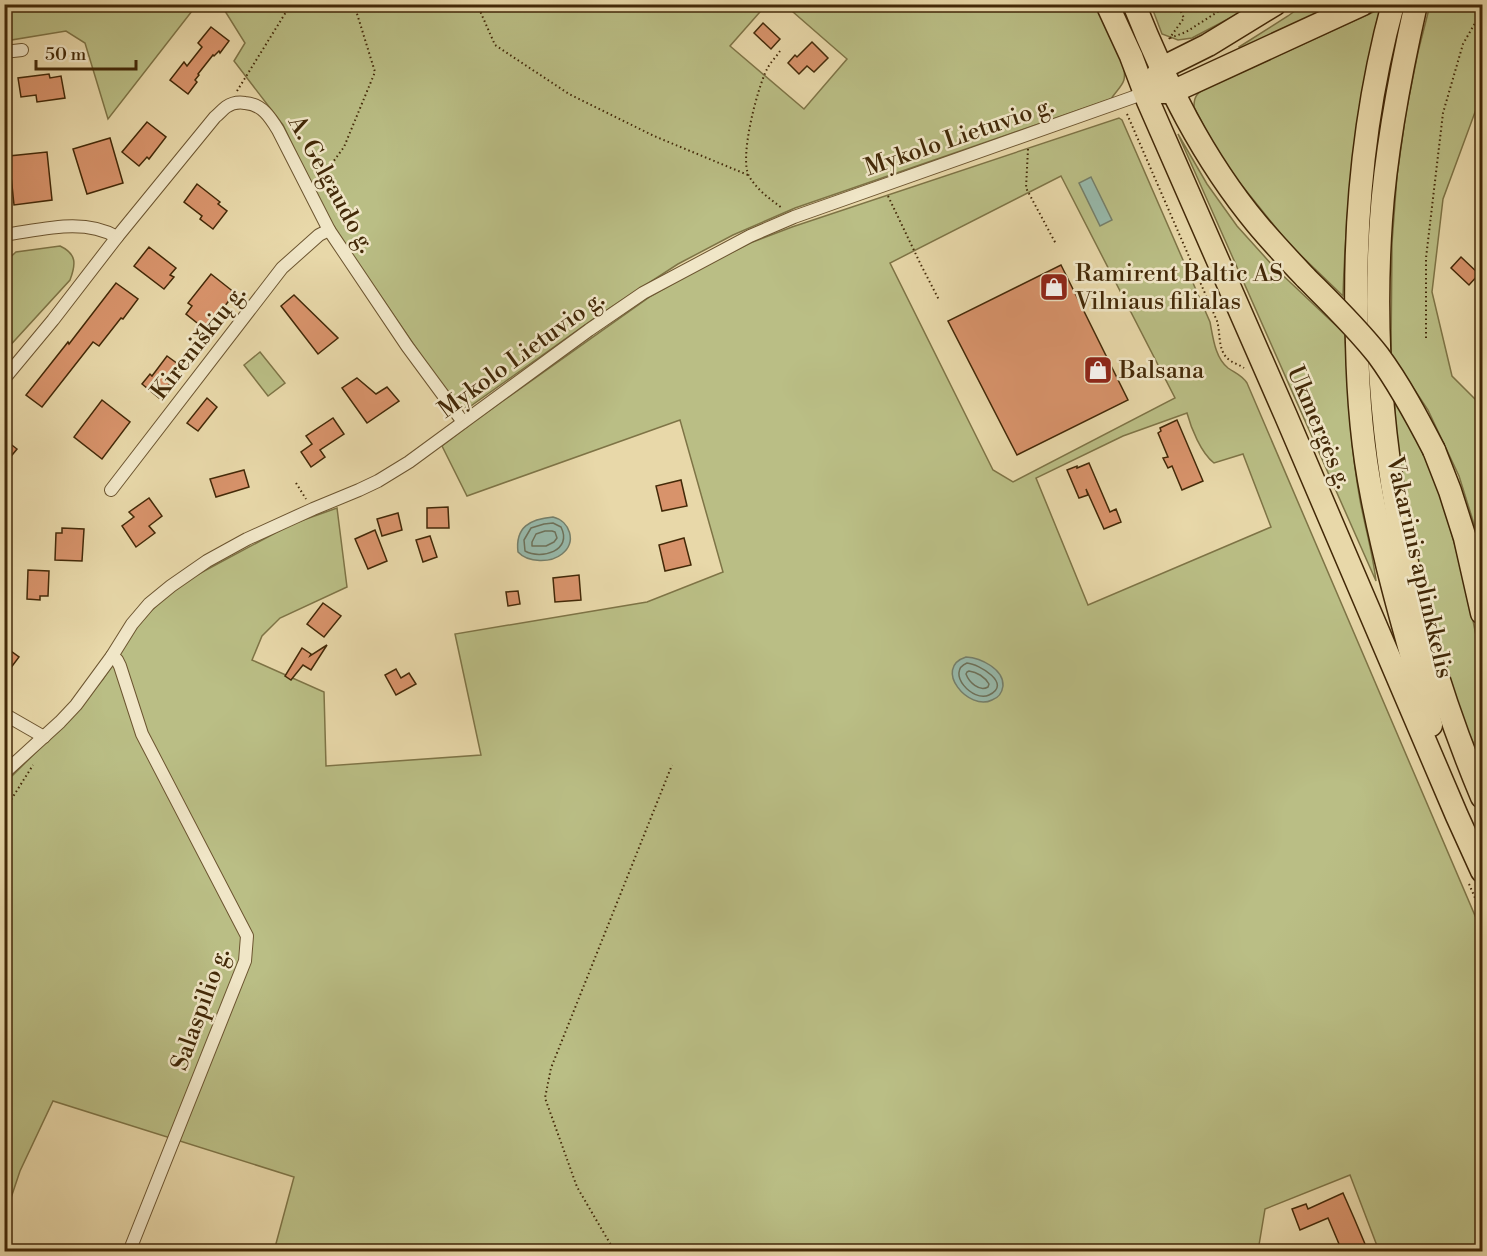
<svg xmlns="http://www.w3.org/2000/svg" width="1487" height="1256" font-family="'Libre Bodoni',serif">
  <rect width="100%" height="100%" fill="#e8d8a9"/>
  <filter id="stains"><feTurbulence type="fractalNoise" baseFrequency=".00333" numOctaves="4"/><feColorMatrix values="0 0 0 0 .2 0 0 0 0 .09 0 0 0 0 .02 0 0 0 .5 -.17"/></filter>
  <radialGradient id="worn" r=".72"><stop offset=".6" stop-color="#630" stop-opacity="0"/><stop offset="1" stop-color="#630" stop-opacity=".3"/></radialGradient>
  <g fill="#babe85" stroke="#7e7446" stroke-width="1.5" fill-rule="evenodd">
    <path d="M 5,4 L 766,5 L 730,46 L 804,109 L 847,59 L 785,5 L 1096,4 L 1123,65 C 1128,84 1120,85 1111,99 L 795,208 L 733,235 L 678,264 L 596,317 L 468,408 L 462,407 L 453,402 L 336,231 L 322,208 L 283,125 L 234,61 L 245,43 L 225,11 L 192,11 L 108,119 L 85,43 L 66,31 L 5,41 Z"/>
    <polygon points="1151,5 1255,5 1192,38 1178,40 1162,34"/>
    <polygon points="1303,5 1337,5 1241,49 1239,47 1288,16"/>
    <polygon points="1430,5 1482,5 1482,99 1478,104 1443,199 1432,292 1452,376 1482,406 1482,556 1479,540 1459,476 1428,410 1391,354 1392,243 1397,176 1406,112 1418,52"/>
    <path d="M 1380,9 C 1356,103 1346,199 1343,296 L 1289,244 L 1235,177 L 1218,153 L 1194,107 C 1194,98 1196,93 1205,89 Z"/>
    <path d="M 1119,118 L 1122,120 L 1210,322 C 1213,337 1215,358 1228,368 C 1235,373 1242,375 1247,383 L 1482,932 L 1482,1251 L 1379,1251 L 1350,1175 L 1265,1209 L 1258,1251 L 274,1251 L 294,1177 L 53,1101 L 20,1171 L 11,1198 L 5,1197 L 5,782 L 12,776 L 68,720 L 103,679 L 136,628 L 151,611 L 170,593 L 193,577 L 292,524 L 337,508 L 347,587 L 280,618 L 262,636 L 252,660 L 324,692 L 326,766 L 481,755 L 455,634 L 647,602 L 723,572 L 680,420 L 467,496 L 442,446 L 473,422 L 651,296 L 695,271 L 750,243 L 792,227 ZM 1061,176 L 1175,398 L 1013,482 L 993,470 L 890,263 ZM 1187,413 C 1191,428 1201,453 1214,463 L 1243,454 L 1271,527 L 1088,605 L 1036,478 L 1123,436 Z"/>
    <path d="M 1178,134 L 1207,184 L 1237,226 L 1274,267 L 1345,334 C 1348,389 1350,445 1360,500 C 1365,527 1373,554 1376,581 Z"/>
    <path d="M 60,246 C 77,254 76,264 70,280 L 5,351 L 5,262 L 16,252 Z"/>
    <polygon points="260,352 285,383 268,396 244,365"/>
    <polygon points="1395,400 1425,454 1445,509 1466,586 1482,665 1482,763 1467,729 1434,635 1405,504 1394,432"/>
  </g>
  <g fill="#97b9ab" stroke="#757f6a" stroke-width="1.5">
    <polygon points="1091,177 1112,220 1100,226 1079,183"/>
    <path d="M 553,517 C 570,521 577,542 562,554 C 551,563 528,563 518,552 C 515,527 530,519 553,517 Z"/>
    <path d="M 966,657 C 981,658 1004,669 1003,686 C 1002,693 998,698 992,700 C 969,712 932,668 966,657 Z"/>
  </g>
  <g fill="none" stroke-linecap="round" stroke-linejoin="round">
    <g stroke="#6d715a" stroke-width="1.5">
      <path d="M 553,523 L 561,527 C 573,551 541,560 525,551 L 524,540 L 531,528 L 544,524 Z"/>
      <polygon points="545,531 552,531 555,532 557,538 554,542 546,546 532,546 532,542 536,534"/>
      <path d="M 967,663 C 979,664 1013,684 989,695 C 973,703 945,672 967,663 Z"/>
      <path d="M 969,671 C 977,672 985,677 989,684 L 988,687 C 979,692 969,682 966,674 L 967,672 Z"/>
    </g>
  </g>
  <g fill="#d8936b" stroke="#432908" stroke-width="1.5">
    <polygon points="763,23 780,39 771,49 754,33"/>
    <polygon points="211,27 229,41 220,53 219,51 214,56 213,55 198,74 199,75 195,80 197,82 188,94 170,80 184,62 187,66 202,47 198,43"/>
    <polygon points="812,42 828,58 814,72 807,66 799,74 788,63 795,55 797,57"/>
    <polygon points="49,74 50,78 61,76 65,98 37,102 36,95 21,97 18,78"/>
    <polygon points="147,122 166,137 149,159 147,157 139,166 122,152"/>
    <polygon points="110,138 123,183 87,194 73,149"/>
    <polygon points="47,152 52,200 14,205 9,156"/>
    <polygon points="197,184 220,202 218,204 227,211 213,229 200,219 202,216 184,202"/>
    <polygon points="149,247 176,268 170,275 174,277 164,289 134,266"/>
    <polygon points="1461,257 1479,274 1469,285 1451,268"/>
    <polygon points="1061,265 1128,400 1017,455 948,321"/>
    <polygon points="211,274 235,293 206,330 186,314 192,306 188,303"/>
    <polygon points="116,283 138,299 123,319 121,318 99,346 93,342 42,407 26,395 68,342 69,344"/>
    <polygon points="294,295 338,338 318,354 281,306"/>
    <polygon points="167,356 182,367 159,398 142,384 150,374 152,376"/>
    <polygon points="357,378 376,394 387,387 399,401 367,423 342,388"/>
    <polygon points="207,398 217,407 198,431 187,423"/>
    <polygon points="102,400 130,422 102,459 74,437"/>
    <polygon points="333,418 344,434 320,450 325,457 311,467 301,452 312,444 306,436"/>
    <polygon points="1177,420 1203,481 1182,490 1172,466 1168,468 1163,458 1168,457 1158,433 1161,431 1160,428"/>
    <polygon points="4,439 17,449 4,465"/>
    <polygon points="1089,463 1110,512 1116,509 1121,522 1104,529 1086,489 1088,495 1079,498 1067,470 1077,466 1077,468"/>
    <polygon points="244,470 249,487 216,497 210,479"/>
    <polygon points="681,480 687,506 662,511 656,486"/>
    <polygon points="149,498 162,516 149,526 155,533 136,547 122,526 134,517 129,512"/>
    <polygon points="448,507 449,528 427,528 427,508"/>
    <polygon points="398,513 402,530 382,536 377,519"/>
    <polygon points="62,528 84,529 82,561 55,560 56,533 62,533"/>
    <polygon points="375,530 387,561 368,569 355,539"/>
    <polygon points="430,536 437,557 423,562 416,540"/>
    <polygon points="684,538 691,565 665,571 659,545"/>
    <polygon points="28,570 49,571 48,596 40,596 40,600 27,599"/>
    <polygon points="579,575 581,600 555,602 553,578"/>
    <polygon points="518,591 520,604 508,606 506,592"/>
    <polygon points="323,603 341,616 324,637 307,624"/>
    <polygon points="327,645 311,670 303,665 291,680 285,676 302,648 311,654 310,656"/>
    <polygon points="4,646 19,657 4,677"/>
    <polygon points="396,669 401,678 409,673 416,684 396,695 385,675"/>
    <polygon points="1343,1193 1354,1218 1368,1251 1342,1251 1328,1218 1300,1230 1292,1209 1306,1204 1308,1209"/>
  </g>
  <g fill="none" stroke-linecap="round" stroke-linejoin="round">
    <g stroke="#6c5530" stroke-width="14">
      <g id="street">
        <polyline points="4,52 22,50"/>
        <path d="M 4,235 C 41,230 83,217 117,237"/>
        <path d="M 4,379 L 53,320 L 117,237 L 215,117 C 219,114 222,110 226,107 C 232,103 239,102 245,103 C 262,104 270,117 278,130 L 329,230 L 407,346 L 463,422"/>
        <polyline points="111,490 282,268 319,235 329,230"/>
        <polyline points="112,656 117,660 120,666 142,734 247,936 245,961 129,1252"/>
        <polyline points="4,714 44,737"/>
        <polyline points="4,773 60,722 76,705 112,656 132,624 149,604 171,586 207,561 247,539 313,509 359,490 378,481 409,462 589,330 643,293 750,236 794,217 1145,93"/>
      </g>
    </g>
    <g stroke="#432908" stroke-width="25">
      <g id="highway">
        <polyline points="1107,4 1131,56 1148,101 1286,416 1457,816 1482,871"/>
        <path d="M 1134,4 C 1165,82 1203,159 1257,224 C 1272,242 1289,260 1306,278"/>
        <path d="M 1393,4 C 1363,114 1353,229 1357,343 C 1358,394 1362,446 1372,496 C 1387,574 1410,649 1431,725"/>
        <path d="M 1416,4 C 1400,75 1386,147 1381,220 C 1367,420 1405,613 1482,797"/>
        <polyline points="1153,81 1162,68 1208,45 1275,4"/>
        <polyline points="1158,92 1172,92 1363,4"/>
        <polyline points="1434,450 1450,491 1465,538 1482,613"/>
      </g>
    </g>
    <g stroke="#432908" stroke-width="2" stroke-dasharray="1.5 3" stroke-linecap="butt">
      <polyline points="477,4 495,45 569,94 654,136 748,175"/>
      <polyline points="1170,38 1186,32 1230,4"/>
      <polyline points="1169,39 1184,18 1177,4"/>
      <path d="M 780,51 C 776,57 770,63 767,69 C 757,89 739,158 749,176 C 757,190 770,199 782,208"/>
      <polyline points="237,91 291,4"/>
      <path d="M 1127,114 L 1217,321 C 1221,334 1217,353 1231,361 C 1235,364 1240,365 1244,368"/>
      <polyline points="1028,149 1026,188 1056,244"/>
      <polyline points="317,181 322,178 333,162 344,147 375,72 354,4"/>
      <polyline points="888,196 921,265 939,300"/>
      <polyline points="1426,338 1426,258 1443,113 1463,44 1482,11"/>
      <polyline points="296,483 306,499"/>
      <polyline points="4,811 33,765"/>
      <polyline points="1469,884 1482,914"/>
      <polyline points="482,1245 498,1246 520,1252"/>
      <polyline points="615,1252 577,1187 545,1098 551,1068 672,765"/>
    </g>
    <use href="#street" stroke="#f0e6c7" stroke-width="12"/>
    <use href="#highway" stroke="#e8d8a9" stroke-width="22"/>
    <g stroke="#432908" stroke-width="25" stroke-linecap="butt">
      <path id="highway-bridge" d="M 1306,278 C 1331,303 1356,327 1378,355 C 1400,385 1417,417 1434,450"/>
    </g>
    <use href="#highway-bridge" stroke="#e8d8a9" stroke-width="22"/>
  </g>
  <defs>
    <g id="shop-square" transform="scale(1.5)"><rect x="-9" y="-9" width="18" height="18" rx="4" fill="#8f2418" stroke="#f0e6c7"/><path d="M-5-2.5h2.3a2.7 3.5 0 0 1 5.4 0H5L5.5 6h-11ZM-1.5-2.5h3a1.5 2.3 0 0 0-3 0Z" fill="#fff"/></g>
  </defs>
  <g fill-rule="evenodd">
    <use href="#shop-square" x="1054" y="287"/>
    <use href="#shop-square" x="1098" y="370"/>
  </g>
  <g text-anchor="middle" stroke-width="5" stroke-linejoin="round" paint-order="stroke">
    <g font-size="24" fill="#432908" stroke="#f0e6c7">
      <text transform="translate(959 136) rotate(-19)" y="8">Mykolo Lietuvio g.</text>
      <text transform="translate(332 184) rotate(61)" y="8">A. Gelgaudo g.</text>
      <text transform="translate(198 342) rotate(-52)" y="8">Kireniškių g.</text>
      <text transform="translate(521 354) rotate(-36)" y="8">Mykolo Lietuvio g.</text>
      <text transform="translate(1320 427) rotate(67)" y="8">Ukmergės g.</text>
      <text transform="translate(1420 567) rotate(77)" y="8">Vakarinis aplinkkelis</text>
      <text transform="translate(200 1009) rotate(-70)" y="8">Salaspilio g.</text>
    </g>
    <g font-size="24" fill="#432908" stroke="#f0e6c7" text-anchor="start">
      <text x="1075" y="281">Ramirent Baltic AS<tspan x="1075" dy="28">Vilniaus filialas</tspan></text>
      <text x="1119" y="378">Balsana</text>
    </g>
  </g>
  <rect width="1487" height="1256" fill="none" stroke="#e8d8a9" stroke-width="24"/>
  <rect x="6" y="6" width="1475" height="1244" fill="none" stroke="#432908" stroke-width="3"/>
  <rect x="12" y="12" width="1463" height="1232" fill="none" stroke="#432908" stroke-width="1.5"/>
  <path d="M36 60v9h100v-9" fill="none" stroke="#432908" stroke-width="3"/>
  <text x="45" y="60" font-size="18" fill="#432908" stroke="#f0e6c7" stroke-width="4.5" paint-order="stroke">50 m</text>
  <rect width="100%" height="100%" filter="url(#stains)"/>
  <rect width="100%" height="100%" fill="url(#worn)"/>
</svg>
